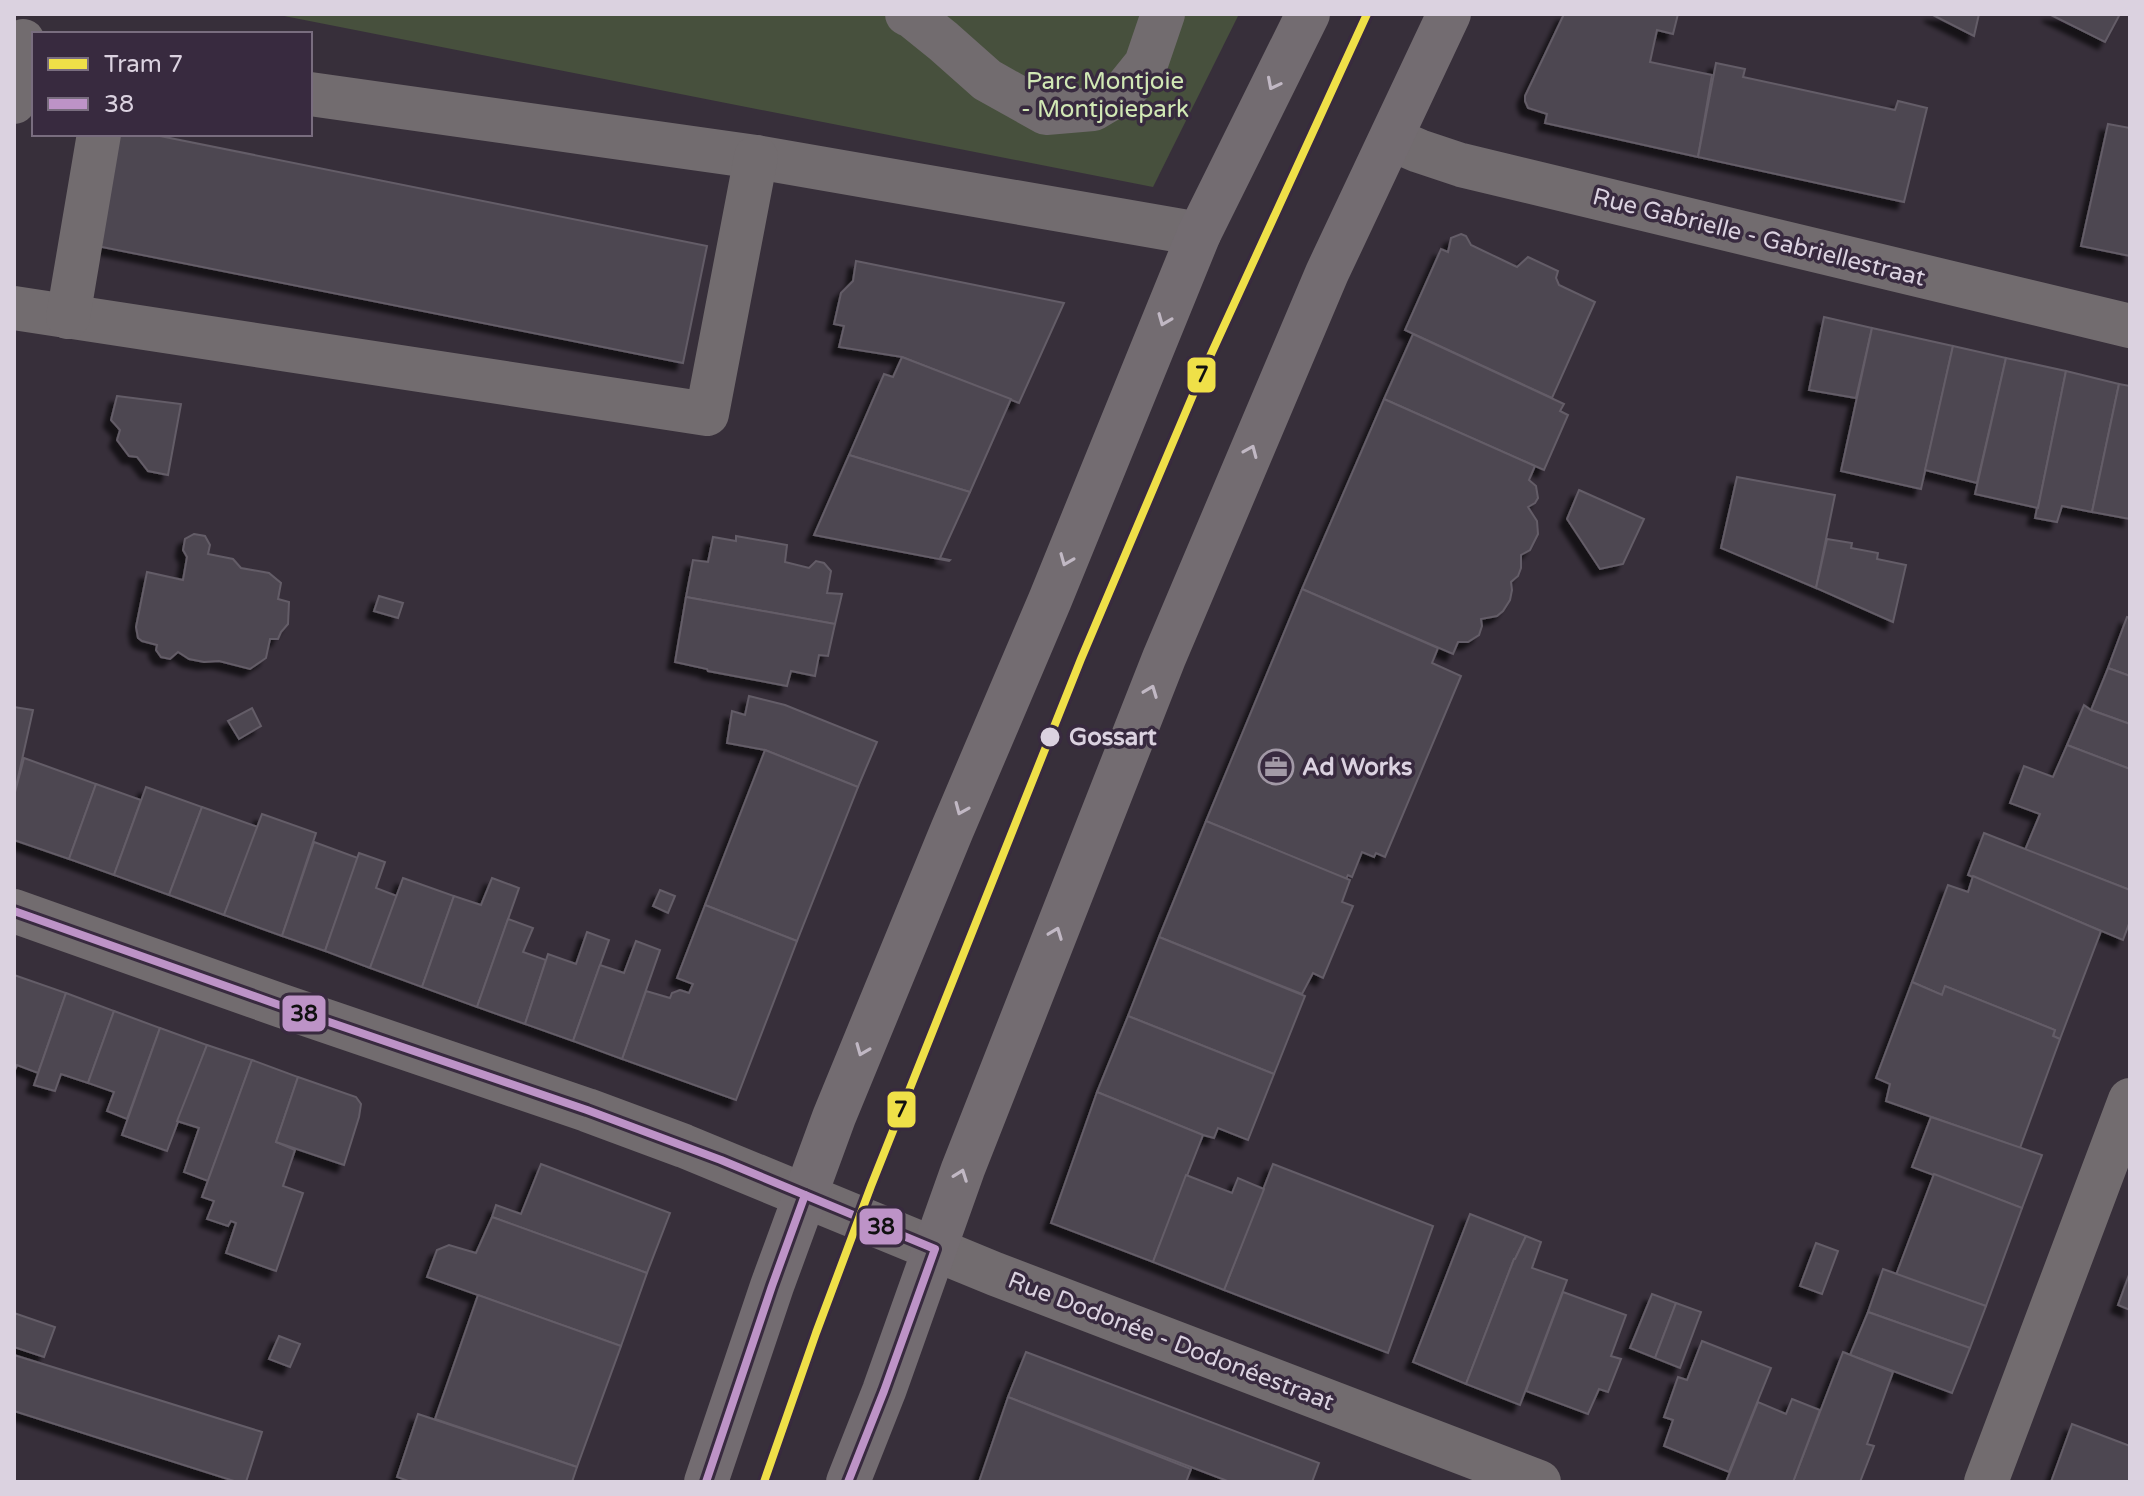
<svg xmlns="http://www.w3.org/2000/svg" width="2144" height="1496" font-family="'Varela Round',sans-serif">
  <defs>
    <filter id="shadow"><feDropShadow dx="-7" dy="7" stdDeviation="2" flood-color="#0009"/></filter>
  </defs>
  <rect width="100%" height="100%" fill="#372f3a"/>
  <polygon fill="#47503d" points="274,14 1239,14 1153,187"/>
  <g fill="#4e4751" stroke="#645d67" stroke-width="2" filter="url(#shadow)">
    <polygon points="1564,14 1678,14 1673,34 1657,30 1650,62 1712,75 1698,157 1545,123 1547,114 1528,108 1525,101 1525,96"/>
    <polygon points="1931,14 1979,14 1974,36"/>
    <polygon points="2049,14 2120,14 2105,42"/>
    <polygon points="1716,63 1745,69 1743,77 1895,110 1898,101 1927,108 1904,202 1698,157"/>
    <polygon points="2108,124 2130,128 2130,256 2081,246"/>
    <polygon points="119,134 150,134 707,246 683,363 97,246"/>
    <polygon points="1461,234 1466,236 1471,245 1517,267 1528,257 1558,271 1556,278 1559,285 1595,302 1552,398 1405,330 1441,249 1448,252 1451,238"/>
    <polygon points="856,261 1064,303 1019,403 902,357 839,347 844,326 834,324 841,293 853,281"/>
    <polygon points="1824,317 1872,328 1856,398 1809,390"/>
    <polygon points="1872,328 1953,346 1921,489 1841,471"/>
    <polygon points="1413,334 1564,404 1560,411 1568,415 1544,470 1384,399"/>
    <polygon points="1953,346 2006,358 1977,483 1925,470"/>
    <polygon points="902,357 1011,399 970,492 849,455 884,374 893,377"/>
    <polygon points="2006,358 2066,371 2038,508 1975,494"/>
    <polygon points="2066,371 2119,384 2092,512 2062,506 2057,522 2035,518 2037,508 2038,508"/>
    <polygon points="2119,384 2130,386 2130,519 2092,512"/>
    <polygon points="117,396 181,404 168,475 148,471 137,457 129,456 117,440 120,430 111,420"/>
    <polygon points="1384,399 1535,466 1529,480 1536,486 1538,498 1535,503 1528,507 1537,521 1538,534 1530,550 1521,555 1521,568 1518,576 1511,582 1512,590 1510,600 1503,611 1497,616 1481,619 1482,626 1479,635 1468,642 1458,642 1453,654 1302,589"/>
    <polygon points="849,455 970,492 940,558 950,560 949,561 814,535"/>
    <polygon points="1737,477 1835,495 1816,588 1721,548"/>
    <polygon points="1579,490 1644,519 1623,564 1600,569 1567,519"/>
    <polygon points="194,534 205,536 210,545 208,554 233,559 241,568 269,573 281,583 278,599 289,602 288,624 281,632 278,639 270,639 266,658 250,669 219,661 204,662 189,659 178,652 170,659 161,657 156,650 157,645 142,641 138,638 136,627 147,572 183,580 187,557 183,550 185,539"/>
    <polygon points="736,536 787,545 785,562 809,568 816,561 824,563 831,571 827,593 842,594 835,624 686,597 693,560 708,562 713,537 736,541"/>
    <polygon points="1827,539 1852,543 1851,548 1878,553 1877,559 1906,565 1893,622 1816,588"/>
    <polygon points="1302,589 1438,648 1432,663 1461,676 1385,857 1376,853 1374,857 1362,852 1352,877 1348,875 1346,879 1206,821"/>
    <polygon points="379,596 403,603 398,618 374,611"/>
    <polygon points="686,597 835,624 828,656 819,655 815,676 791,671 787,686 708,671 707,669 675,662"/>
    <polygon points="2127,617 2130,618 2130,676 2108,668"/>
    <polygon points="2108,668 2130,676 2130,724 2091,710"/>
    <polygon points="749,696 785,705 877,742 858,787 765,750 727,743 732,711 745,715"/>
    <polygon points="2084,705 2091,710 2130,724 2130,769 2067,745"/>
    <polygon points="14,707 33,710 14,796"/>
    <polygon points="252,708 261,726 239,739 228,721"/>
    <polygon points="2067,745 2130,769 2130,890 2025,850 2040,814 2010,803 2024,766 2053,777"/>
    <polygon points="765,750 858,787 797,941 705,905"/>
    <polygon points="24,758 96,784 69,859 14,840 14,796"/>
    <polygon points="96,784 141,800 114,875 69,859"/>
    <polygon points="146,787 202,807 169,895 114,875"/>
    <polygon points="202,807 258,827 224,915 169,895"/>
    <polygon points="262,814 316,833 282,936 224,915"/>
    <polygon points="1206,821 1350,880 1342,902 1353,906 1323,978 1313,973 1302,994 1159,937"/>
    <polygon points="1984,833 2130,890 2130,921 2123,940 1968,875"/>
    <polygon points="314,842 358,858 325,951 282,936"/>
    <polygon points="359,853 385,862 376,888 397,896 370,968 325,951"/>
    <polygon points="1973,876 2101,931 2060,1039 2053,1036 2055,1030 1945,986 1942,995 1912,982 1948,885 1968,892"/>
    <polygon points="403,878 454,896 422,987 370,968"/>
    <polygon points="492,878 519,888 477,1007 422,987 454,896 481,905"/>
    <polygon points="660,890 675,896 668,913 653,906"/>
    <polygon points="705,905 797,941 736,1100 622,1059 646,991 670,998 672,993 680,990 689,993 693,984 677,978"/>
    <polygon points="508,919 533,928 523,952 546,960 525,1024 477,1007"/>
    <polygon points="587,932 609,940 573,1041 525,1024 548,954 576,964"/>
    <polygon points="1159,937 1305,996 1274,1074 1128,1016"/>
    <polygon points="636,941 660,950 622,1059 573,1041 600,965 624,973"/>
    <polygon points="14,975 66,993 38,1073 17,1065 14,1072"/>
    <polygon points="1912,982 1942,995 1945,986 2055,1030 2053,1036 2060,1039 2020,1148 1886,1101 1890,1084 1876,1078"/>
    <polygon points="66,993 114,1011 88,1083 61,1074 55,1091 34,1085"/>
    <polygon points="114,1011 160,1028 127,1119 107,1111 114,1092 88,1083"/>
    <polygon points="1128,1016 1274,1074 1248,1140 1218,1128 1214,1138 1203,1135 1097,1092"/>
    <polygon points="160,1028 207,1045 167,1151 122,1135"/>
    <polygon points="207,1045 252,1060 208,1181 184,1172 199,1128 177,1121"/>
    <polygon points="252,1060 298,1077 276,1142 295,1150 283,1186 303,1193 276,1271 226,1253 236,1223 231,1221 228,1226 207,1219 214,1201 202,1197"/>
    <polygon points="298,1077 356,1097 361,1104 359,1117 344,1165 276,1142"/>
    <polygon points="1097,1092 1203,1135 1153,1262 1051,1223"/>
    <polygon points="1931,1117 2042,1155 2022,1208 1912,1167"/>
    <polygon points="541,1164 670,1213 647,1273 492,1217 496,1205 521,1214"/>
    <polygon points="1273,1164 1433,1226 1388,1353 1224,1290"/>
    <polygon points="1934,1174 2022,1208 1986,1306 1896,1275"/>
    <polygon points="1186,1175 1232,1193 1238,1178 1264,1189 1224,1290 1153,1262"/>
    <polygon points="1470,1214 1526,1236 1515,1259 1514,1259 1466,1384 1413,1362"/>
    <polygon points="492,1217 647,1273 621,1346 427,1277 437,1250 449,1245 476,1253"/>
    <polygon points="1526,1236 1541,1242 1532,1268 1567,1280 1520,1405 1466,1384 1514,1259 1515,1259"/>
    <polygon points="1816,1243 1838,1251 1822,1294 1800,1286"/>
    <polygon points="1883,1269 1986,1306 1970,1348 1868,1312"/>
    <polygon points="2130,1272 2130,1310 2118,1305"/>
    <polygon points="1563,1292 1626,1315 1611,1356 1621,1359 1608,1392 1599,1389 1588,1414 1526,1391"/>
    <polygon points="1652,1294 1676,1303 1655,1358 1630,1348"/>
    <polygon points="478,1295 621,1346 577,1467 435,1419"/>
    <polygon points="1676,1303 1701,1312 1680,1368 1655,1358"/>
    <polygon points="1868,1312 1970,1348 1952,1393 1850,1355"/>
    <polygon points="14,1313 55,1327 44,1357 14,1347"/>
    <polygon points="279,1336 300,1344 290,1367 269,1359"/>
    <polygon points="1702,1341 1771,1368 1729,1472 1664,1446 1673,1420 1664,1417 1678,1377 1687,1380"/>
    <polygon points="1026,1352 1319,1463 1312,1482 1230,1482 1008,1397"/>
    <polygon points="1843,1352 1893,1372 1867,1444 1874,1446 1860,1482 1793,1482"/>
    <polygon points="14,1355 262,1432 246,1482 237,1482 14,1411"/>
    <polygon points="1008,1397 1191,1469 1186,1482 979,1482"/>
    <polygon points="1792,1399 1820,1410 1793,1482 1726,1482 1758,1402 1786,1414"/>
    <polygon points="418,1414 577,1467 572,1482 411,1482 397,1477"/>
    <polygon points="2072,1424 2130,1446 2130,1482 2051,1482"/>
  </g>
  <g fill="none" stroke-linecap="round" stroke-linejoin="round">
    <g stroke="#726c6f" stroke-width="44">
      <polyline points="907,14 912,16 943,41 987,80 1046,113 1093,109 1125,90 1146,64 1163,14"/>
      <polyline points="310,94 756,157 1199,234"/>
      <polyline points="14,102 23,41"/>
      <polyline points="1391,139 1419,151 1461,165 2130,326"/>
      <polyline points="14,308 707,414 756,157"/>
      <polyline points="68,317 99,134"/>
      <polyline points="14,911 282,1006 587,1110 684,1146 995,1274 1539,1482"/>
      <polyline points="1986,1482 2130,1100"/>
    </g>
    <g stroke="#736c71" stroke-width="44">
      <polyline points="706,1482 772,1286 834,1117 952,830 1050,600 1199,234 1308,14"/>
      <polyline points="848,1482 884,1391 963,1169 1164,658 1327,273 1449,14"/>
    </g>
    <g stroke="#382a3f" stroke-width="14">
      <g id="bus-1">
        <polyline points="14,911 282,1006 587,1110 721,1160 935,1249 884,1391 848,1482"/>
        <polyline points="706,1482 772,1286 805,1195"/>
      </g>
    </g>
    <use href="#bus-1" stroke="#bd93c7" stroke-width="8"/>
    <g stroke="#382a3f" stroke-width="14">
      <polyline id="tram-1" points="764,1482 816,1333 871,1186 1081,659 1201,376 1367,14"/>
    </g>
    <use href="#tram-1" stroke="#efe048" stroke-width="8"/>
  </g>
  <defs><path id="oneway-chevron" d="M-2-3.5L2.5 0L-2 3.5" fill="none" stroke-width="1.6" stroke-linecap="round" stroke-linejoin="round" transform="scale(2)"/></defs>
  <g stroke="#c1b8c4">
    <use href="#oneway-chevron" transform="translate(1273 84) rotate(117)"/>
    <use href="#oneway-chevron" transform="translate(1164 320) rotate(112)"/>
    <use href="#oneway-chevron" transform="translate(1251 451) rotate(-67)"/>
    <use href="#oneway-chevron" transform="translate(1066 560) rotate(112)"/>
    <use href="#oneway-chevron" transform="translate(1151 691) rotate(-69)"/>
    <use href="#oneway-chevron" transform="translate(961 809) rotate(113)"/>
    <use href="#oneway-chevron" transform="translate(1056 933) rotate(-69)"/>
    <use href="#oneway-chevron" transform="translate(862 1050) rotate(112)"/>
    <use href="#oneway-chevron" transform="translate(961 1175) rotate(-70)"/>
  </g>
  <defs>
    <g id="office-ring" transform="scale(1.8)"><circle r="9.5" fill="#382a3f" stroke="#a299a6" stroke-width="1.5"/><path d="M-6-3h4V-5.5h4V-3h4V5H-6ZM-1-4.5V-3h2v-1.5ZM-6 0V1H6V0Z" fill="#a299a6"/></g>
  </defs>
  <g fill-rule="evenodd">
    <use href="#office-ring" x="1276" y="767"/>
  </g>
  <circle fill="#dbd2e0" stroke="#382a3f" stroke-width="3" cx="1050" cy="737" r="11"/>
  <g text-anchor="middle" stroke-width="7" stroke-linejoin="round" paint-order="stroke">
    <g font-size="24" fill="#d1e8b5" stroke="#382a3f">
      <text x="1105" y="89">Parc Montjoie<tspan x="1105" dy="28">- Montjoiepark</tspan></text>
    </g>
    <g font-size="24" fill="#dbd2e0" stroke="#382a3f">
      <text transform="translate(1759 237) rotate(14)" y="8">Rue Gabrielle - Gabriellestraat</text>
      <text transform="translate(1171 1341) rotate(21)" y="8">Rue Dodonée - Dodonéestraat</text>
    </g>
    <g font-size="24" font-weight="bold" fill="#dbd2e0" stroke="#382a3f" text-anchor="start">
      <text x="1069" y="745">Gossart</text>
    </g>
    <g font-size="24" font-weight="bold" fill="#dbd2e0" stroke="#382a3f" text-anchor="start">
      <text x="1302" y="775">Ad Works</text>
    </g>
  </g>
  <g stroke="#382a3f" stroke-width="3">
    <rect x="1186" y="356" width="31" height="38" rx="8" fill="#efe048"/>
    <rect x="281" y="994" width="46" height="39" rx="8" fill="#bd93c7"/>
    <rect x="886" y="1090" width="31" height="39" rx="8" fill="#efe048"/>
    <rect x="858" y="1207" width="46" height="39" rx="8" fill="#bd93c7"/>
  </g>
  <g font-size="22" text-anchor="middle" font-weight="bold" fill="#111">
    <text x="1202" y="382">7</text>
    <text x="304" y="1021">38</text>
    <text x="901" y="1117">7</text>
    <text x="881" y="1234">38</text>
  </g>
  <rect width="2144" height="1496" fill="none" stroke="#dbd2e0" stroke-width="32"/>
  <rect x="32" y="32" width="280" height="104" fill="#382a3f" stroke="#796d7f" stroke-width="2"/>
  <rect x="48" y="58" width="40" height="12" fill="#efe048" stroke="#796d7f" stroke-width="2"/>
  <text x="104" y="72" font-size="24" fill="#dbd2e0">Tram 7</text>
  <rect x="48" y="98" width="40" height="12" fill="#bd93c7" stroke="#796d7f" stroke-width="2"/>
  <text x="104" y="112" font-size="24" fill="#dbd2e0">38</text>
</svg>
